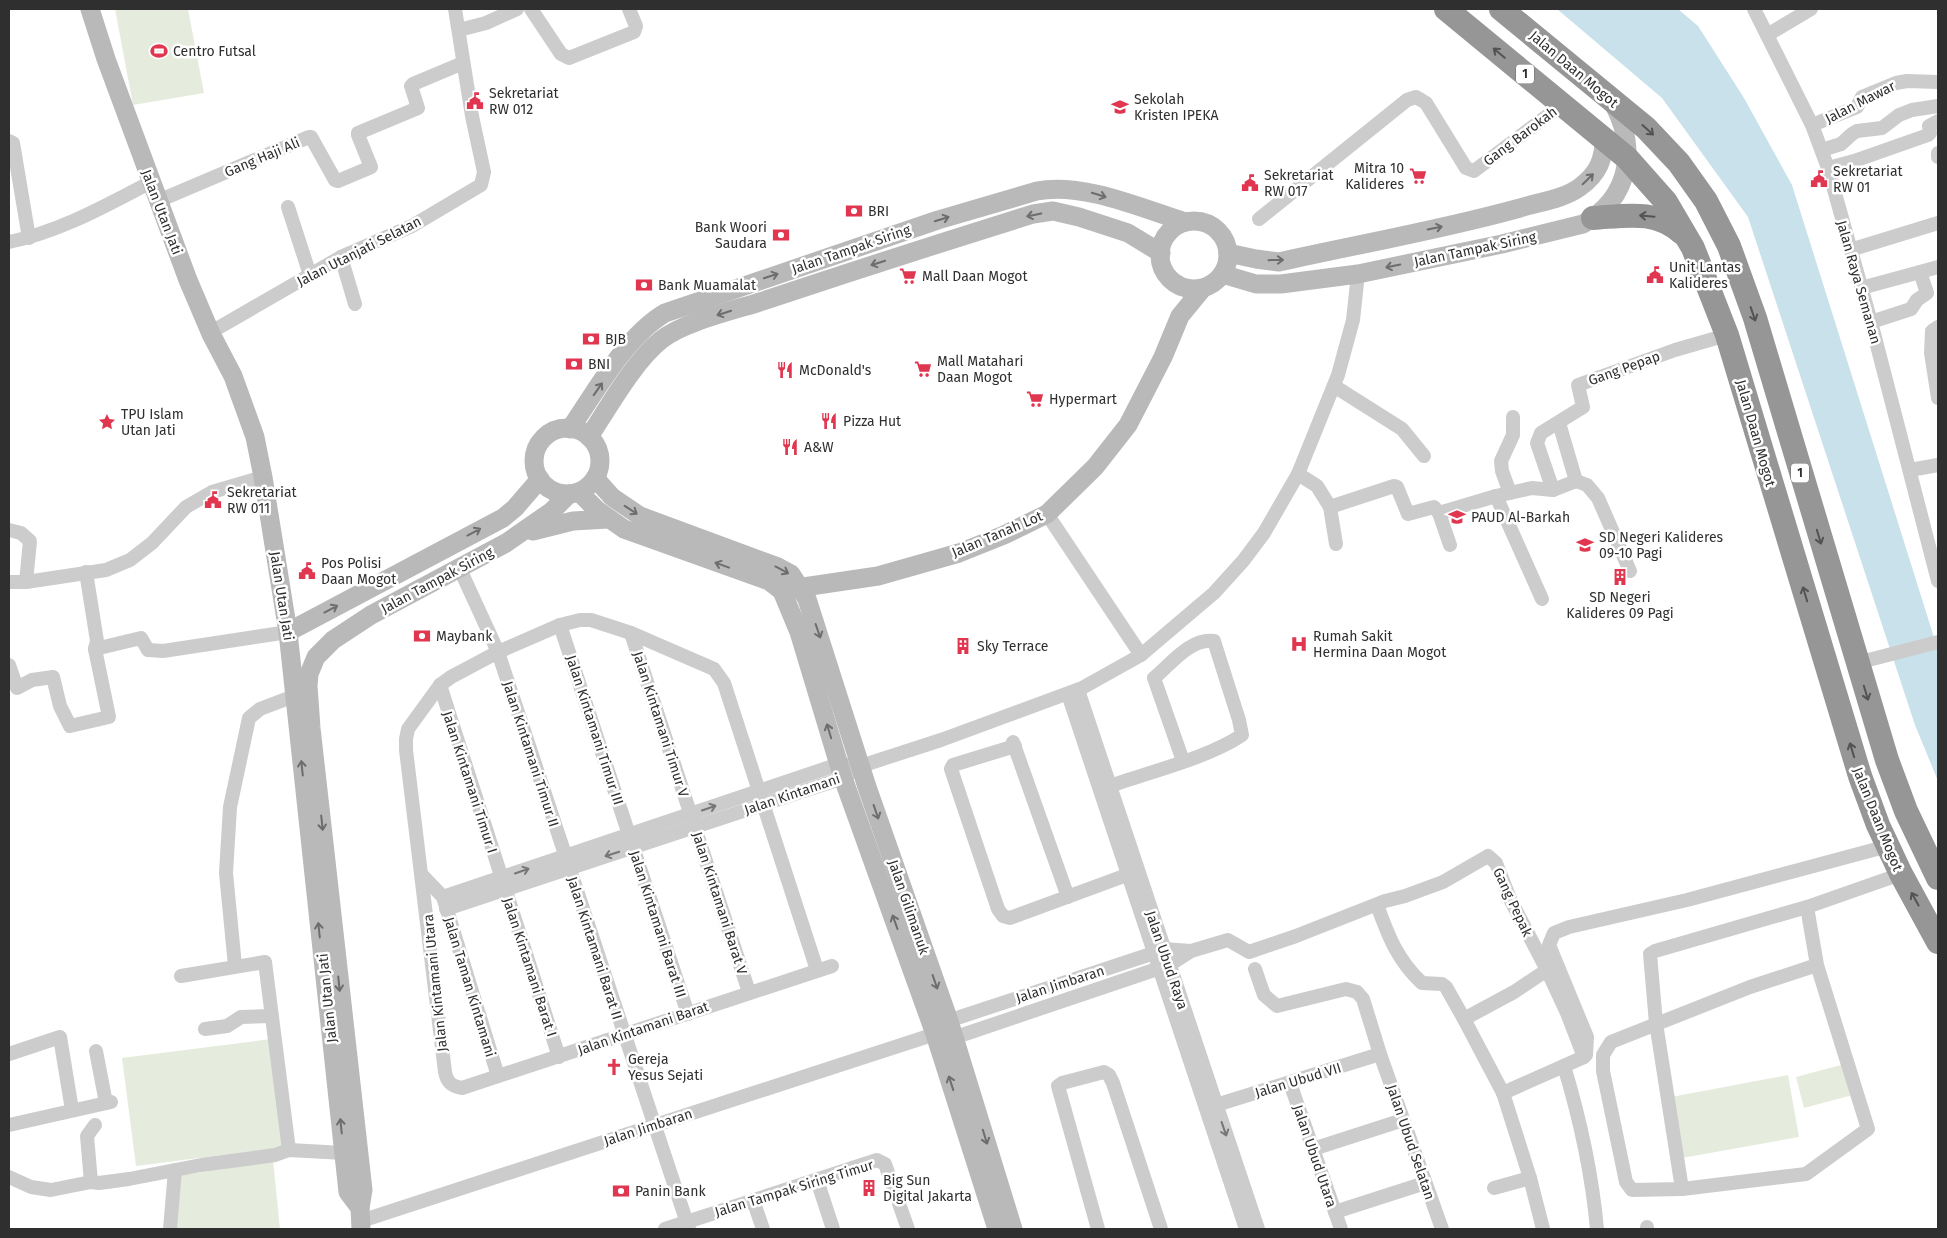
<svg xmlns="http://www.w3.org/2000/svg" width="1947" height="1238" font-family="'Fira Sans',sans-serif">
  <rect width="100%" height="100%" fill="#fff"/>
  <g fill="#e6ecdd">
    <polygon points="115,9 188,9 204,93 133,105"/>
    <polygon points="271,1039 285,1147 136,1166 122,1058"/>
    <polygon points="1852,1062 1860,1093 1804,1108 1796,1077"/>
    <polygon points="1788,1075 1799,1137 1682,1158 1671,1097"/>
    <polygon points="273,1160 280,1229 169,1229 173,1177"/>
  </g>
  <polygon fill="#c9e1eb" points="1557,9 1678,9 1698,26 1744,98 1792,185 1938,650 1938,781 1915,725 1748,217 1662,98"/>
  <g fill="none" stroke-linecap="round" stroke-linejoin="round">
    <g stroke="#ccc" stroke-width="14">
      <polyline points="531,9 561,54 569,58 634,32 636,26 629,9"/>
      <polyline points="1754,9 1812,125 1828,168 1871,322 1938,581"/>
      <polyline points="459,30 486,23 517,9"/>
      <polyline points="1767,35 1811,9"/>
      <polyline points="1812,125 1857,107 1862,97 1896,83 1907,81 1938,82"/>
      <polyline points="9,141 13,143 29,238"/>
      <polyline points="1822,150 1841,144 1852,134 1857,131 1882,128 1899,115 1912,110 1938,106"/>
      <polyline points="1938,153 1938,157"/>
      <polyline points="1828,168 1854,161 1928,135 1930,133 1929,126 1938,121"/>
      <polyline points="158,201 309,137 311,137 335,180 338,181 369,168 371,167 358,135 358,133 418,108 411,86 413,84 463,63"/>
      <polyline points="288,207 310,275"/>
      <polyline points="1259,219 1407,100 1416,97 1426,103 1466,168 1474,171 1563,104"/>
      <path d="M 9,242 C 59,232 105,206 151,182"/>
      <polyline points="1850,250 1938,223"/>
      <polyline points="341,257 355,304"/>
      <polyline points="1861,288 1920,272"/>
      <polyline points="1871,322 1911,309 1917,300 1927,293 1920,272 1938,267"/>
      <polyline points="1938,327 1932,331 1931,353 1938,398"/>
      <polyline points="211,334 218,328 341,257 412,226 481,185 484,172 472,116 455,9"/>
      <polyline points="1334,386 1402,429 1424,456"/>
      <polyline points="1910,470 1938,465"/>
      <polyline points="1298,474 1317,486 1330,507 1336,544"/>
      <polyline points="1576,481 1587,485 1598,498 1630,571"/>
      <polyline points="1553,490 1537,443 1541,433 1583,407 1578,385 1675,350 1727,335"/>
      <polyline points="1510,493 1502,471 1501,461 1513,435 1513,417"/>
      <polyline points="1496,496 1542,599"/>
      <polyline points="1330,507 1394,486 1397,487 1408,514 1434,507 1439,513 1496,496 1532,488 1553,490 1576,481 1559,423"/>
      <polyline points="1439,513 1450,545"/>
      <polyline points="1047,514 1141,655"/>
      <polyline points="9,530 21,533 30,541 26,582"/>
      <polyline points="459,567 498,652 689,1229"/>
      <polyline points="86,572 97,641 95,649"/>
      <polyline points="9,582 26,582 106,570 130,560 152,543 186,507 212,492 263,477"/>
      <polyline points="560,625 688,1014"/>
      <polyline points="631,633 749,992"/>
      <polyline points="95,649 141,638 148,650 163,651 288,632"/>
      <polyline points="1857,663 1938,642"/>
      <polyline points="9,665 17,688 32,680 53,677 60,706 70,726 109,717 95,649"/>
      <polyline points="440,685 559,1057"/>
      <polyline points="1078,690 1258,1229"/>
      <polyline points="1068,694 1246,1229"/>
      <polyline points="1013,742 1068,897"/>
      <polyline points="1015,746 953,765 951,769 998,909 1003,916 1010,918 1135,872"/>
      <path d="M 1110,786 C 1149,772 1208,758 1242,735 L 1239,720 L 1214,641 C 1190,638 1171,664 1154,678 L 1183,761"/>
      <polyline points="423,876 443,897 498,1076"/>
      <polyline points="443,897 839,764 848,765"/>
      <path d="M 1377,905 C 1388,935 1397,960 1422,983 L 1442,984 L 1446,987 L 1464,1019"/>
      <polyline points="446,909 843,778 861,766 941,740 1082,688 1141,655 1214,593 1243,561 1264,533 1298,474 1338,375 1353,320 1358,274"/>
      <polyline points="1817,965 1868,1129 1806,1174 1682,1189 1632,1190 1626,1182 1603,1071 1603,1055 1611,1042 1750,987 1817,965 1807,907 1901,874"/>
      <polyline points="235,966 226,873 230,807 249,718 260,709 294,696"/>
      <polyline points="1255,969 1264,995 1277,1006 1346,989 1357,992 1363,999 1380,1054 1442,1229"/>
      <path d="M 817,970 L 724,683 L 714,669 L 631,633 L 591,620 L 580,620 L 560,625 L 498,652 L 451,677 L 440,685 L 408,729 L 406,739 L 406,750 L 445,1072 C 447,1082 451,1086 462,1088 L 832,966"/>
      <polyline points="181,976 265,962 289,1150"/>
      <polyline points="205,1029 227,1026 241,1017 271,1016"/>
      <polyline points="946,1036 954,1037 965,1034 1169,965 1191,951 1228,940 1249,952 1296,936 1385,901 1405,896 1443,882 1488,856 1496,863 1511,901 1547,970 1567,1013 1584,1057"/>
      <polyline points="96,1051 106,1103"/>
      <polyline points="9,1054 60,1037 72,1110"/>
      <polyline points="1586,1055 1587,1037 1549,945 1554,933 1569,927 1687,900 1888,846"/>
      <path d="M 1564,1066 C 1580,1119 1592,1174 1597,1229"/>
      <polyline points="1290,1083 1341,1229"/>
      <polyline points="1503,1093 1464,1019 1514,992 1547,970"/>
      <polyline points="1216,1105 1380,1054"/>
      <polyline points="9,1125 111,1102"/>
      <polyline points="1313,1149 1403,1120"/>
      <polyline points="9,1177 31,1187 51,1190 91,1182 99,1183 129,1179 201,1165 275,1155 289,1150 344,1153"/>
      <polyline points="817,1180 833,1229"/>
      <polyline points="91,1182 87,1136 95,1125"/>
      <polyline points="1494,1188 1530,1178"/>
      <polyline points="1682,1189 1656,1023 1650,954 1655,951 1807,907"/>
      <polyline points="753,1200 763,1229"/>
      <polyline points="1335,1212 1425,1183"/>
      <polyline points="361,1221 935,1034 949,1021 960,1017 1154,953 1164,949 1191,951"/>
      <polyline points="1647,1227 1647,1229"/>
      <polyline points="170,1229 175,1170"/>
      <polyline points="665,1229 877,1160 885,1164 908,1229"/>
      <polyline points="1098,1229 1058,1086 1062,1083 1104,1072 1109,1075 1113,1083 1161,1229"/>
      <polyline points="1543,1229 1530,1178 1503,1093 1584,1057"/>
    </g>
    <g stroke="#b9b9b9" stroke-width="19">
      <polyline points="90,9 106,59 188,280 211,334 233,376 255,437 263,477 288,632 348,1192 360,1208"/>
      <circle cx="1194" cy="255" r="34"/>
      <path d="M 1228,253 L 1256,259 L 1279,262 C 1359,244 1441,230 1520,208 C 1539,202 1564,199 1580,187 C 1599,173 1603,160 1605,138"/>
      <path d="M 1222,274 L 1256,284 L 1281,284 L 1358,274 L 1502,244 L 1583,224 C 1631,197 1638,148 1612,101"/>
      <circle cx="567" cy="461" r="33"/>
      <path d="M 570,429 C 596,391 626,336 665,313 L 938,220 L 1037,191 C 1082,182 1141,208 1185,222"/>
      <path d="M 589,437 C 608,408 635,360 661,340 C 683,322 735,310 763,301 C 853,271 943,242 1033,214 L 1053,211 L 1079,217 L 1128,233 L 1161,253"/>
      <polyline points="595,478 612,497 640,516 778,567 791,574 807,599 867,787 949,1021 1013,1229"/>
      <polyline points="579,492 597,510 624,529 769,581 782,591"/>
      <polyline points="533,531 573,521 608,519"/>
      <polyline points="790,589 878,576 959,553 1004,535 1047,514 1095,467 1128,425 1163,357 1180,316 1203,288"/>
      <polyline points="782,591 799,632 843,778 935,1034 997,1229"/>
      <polyline points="288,632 503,518 515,508 540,479"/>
      <polyline points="361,1229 360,1208 363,1190 311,728 308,686 309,674 316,657 333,640 371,615 506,543 552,511 569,494"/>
    </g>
    <g stroke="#969696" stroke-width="24">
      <polyline points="1446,9 1627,158 1666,202 1693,248 1727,335 1860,776 1878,825 1901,874 1938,942"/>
      <polyline points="1501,9 1646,128 1679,163 1706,201 1729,246 1755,318 1887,760 1906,811 1938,878"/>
      <path d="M 1593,218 C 1626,216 1655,209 1682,233"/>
    </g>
  </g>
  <defs><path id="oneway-shaft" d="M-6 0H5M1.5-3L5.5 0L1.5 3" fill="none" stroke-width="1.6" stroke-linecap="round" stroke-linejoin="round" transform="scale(1.25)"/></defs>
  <g stroke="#535353">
    <use href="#oneway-shaft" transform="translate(1499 53) rotate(-140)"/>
    <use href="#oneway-shaft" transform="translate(1648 130) rotate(42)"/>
    <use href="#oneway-shaft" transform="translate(1647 216) rotate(-175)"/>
    <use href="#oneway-shaft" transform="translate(1753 314) rotate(71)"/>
    <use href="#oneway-shaft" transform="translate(1819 537) rotate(73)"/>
    <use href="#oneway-shaft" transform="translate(1805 594) rotate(-107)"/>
    <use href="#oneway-shaft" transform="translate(1866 693) rotate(73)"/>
    <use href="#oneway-shaft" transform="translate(1852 750) rotate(-107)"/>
    <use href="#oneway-shaft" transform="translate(1915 899) rotate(-119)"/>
  </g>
  <g stroke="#6d6d6d">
    <use href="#oneway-shaft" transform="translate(1588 179) rotate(-44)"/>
    <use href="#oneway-shaft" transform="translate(1099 195) rotate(17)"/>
    <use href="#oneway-shaft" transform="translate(1034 215) rotate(168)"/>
    <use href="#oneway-shaft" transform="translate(942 219) rotate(-17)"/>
    <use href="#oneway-shaft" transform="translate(1435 228) rotate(-12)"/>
    <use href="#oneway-shaft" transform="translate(1276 260) rotate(-1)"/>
    <use href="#oneway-shaft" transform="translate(878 263) rotate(162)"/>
    <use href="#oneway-shaft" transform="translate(1393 266) rotate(168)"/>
    <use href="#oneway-shaft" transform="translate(771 276) rotate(-18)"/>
    <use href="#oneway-shaft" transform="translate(724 313) rotate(162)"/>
    <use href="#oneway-shaft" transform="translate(598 389) rotate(-55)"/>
    <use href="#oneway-shaft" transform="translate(631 510) rotate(33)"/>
    <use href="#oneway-shaft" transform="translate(474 532) rotate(-28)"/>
    <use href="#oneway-shaft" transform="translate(722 565) rotate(-160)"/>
    <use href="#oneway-shaft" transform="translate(782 570) rotate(28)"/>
    <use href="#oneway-shaft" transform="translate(331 609) rotate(-28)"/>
    <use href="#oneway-shaft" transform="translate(818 631) rotate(71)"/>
    <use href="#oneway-shaft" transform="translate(829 731) rotate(-107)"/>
    <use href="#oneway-shaft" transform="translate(302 768) rotate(-96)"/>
    <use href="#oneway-shaft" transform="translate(876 812) rotate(71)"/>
    <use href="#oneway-shaft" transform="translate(322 823) rotate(84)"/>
    <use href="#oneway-shaft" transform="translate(895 922) rotate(-110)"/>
    <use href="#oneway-shaft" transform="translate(319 930) rotate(-96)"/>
    <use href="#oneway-shaft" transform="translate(935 982) rotate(71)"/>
    <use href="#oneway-shaft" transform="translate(339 984) rotate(84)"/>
    <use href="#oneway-shaft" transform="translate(951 1083) rotate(-108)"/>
    <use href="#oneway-shaft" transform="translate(341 1126) rotate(-96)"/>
    <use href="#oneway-shaft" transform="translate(985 1137) rotate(73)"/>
  </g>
  <g stroke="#767676">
    <use href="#oneway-shaft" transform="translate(709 808) rotate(-19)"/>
    <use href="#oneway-shaft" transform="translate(612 854) rotate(162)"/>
    <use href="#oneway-shaft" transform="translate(522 871) rotate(-19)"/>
    <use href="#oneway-shaft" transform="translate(1224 1129) rotate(71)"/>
  </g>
  <defs>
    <g id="stadium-bare" transform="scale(1.35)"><path d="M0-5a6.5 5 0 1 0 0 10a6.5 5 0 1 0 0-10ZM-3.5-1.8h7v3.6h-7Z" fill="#e03650" stroke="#fff" stroke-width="2.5" paint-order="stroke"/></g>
    <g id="civic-bare" transform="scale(1.35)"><path d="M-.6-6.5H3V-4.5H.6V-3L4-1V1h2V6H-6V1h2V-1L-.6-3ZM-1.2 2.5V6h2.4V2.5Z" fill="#e03650" stroke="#fff" stroke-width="2.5" paint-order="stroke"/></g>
    <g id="school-bare" transform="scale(1.35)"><path d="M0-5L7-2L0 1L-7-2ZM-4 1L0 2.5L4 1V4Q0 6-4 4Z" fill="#e03650" stroke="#fff" stroke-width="2.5" paint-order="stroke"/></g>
    <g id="supermarket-bare" transform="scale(1.35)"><path d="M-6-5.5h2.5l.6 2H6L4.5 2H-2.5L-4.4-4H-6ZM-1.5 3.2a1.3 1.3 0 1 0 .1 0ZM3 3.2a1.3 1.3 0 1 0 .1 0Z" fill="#e03650" stroke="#fff" stroke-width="2.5" paint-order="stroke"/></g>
    <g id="bank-bare" transform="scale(1.35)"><path d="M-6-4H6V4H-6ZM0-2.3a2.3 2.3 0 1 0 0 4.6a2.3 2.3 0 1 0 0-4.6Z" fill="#e03650" stroke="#fff" stroke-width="2.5" paint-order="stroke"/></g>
    <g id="restaurant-bare" transform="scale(1.35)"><path d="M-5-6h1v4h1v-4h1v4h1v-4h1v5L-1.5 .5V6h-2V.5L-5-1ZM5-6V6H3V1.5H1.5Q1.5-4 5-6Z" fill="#e03650" stroke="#fff" stroke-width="2.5" paint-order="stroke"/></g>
    <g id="sight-bare" transform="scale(1.35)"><path d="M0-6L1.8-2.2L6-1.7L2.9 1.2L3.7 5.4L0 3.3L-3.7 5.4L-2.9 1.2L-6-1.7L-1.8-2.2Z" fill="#e03650" stroke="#fff" stroke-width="2.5" paint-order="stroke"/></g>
    <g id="building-bare" transform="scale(1.35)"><path d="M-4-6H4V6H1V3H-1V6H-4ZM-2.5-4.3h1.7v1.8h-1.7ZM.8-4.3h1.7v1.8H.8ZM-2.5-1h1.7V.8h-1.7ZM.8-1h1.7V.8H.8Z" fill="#e03650" stroke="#fff" stroke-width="2.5" paint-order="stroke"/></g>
    <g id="hospital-bare" transform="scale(1.35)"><path d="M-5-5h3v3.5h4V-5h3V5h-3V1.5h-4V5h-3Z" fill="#e03650" stroke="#fff" stroke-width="2.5" paint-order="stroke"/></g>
    <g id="church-bare" transform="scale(1.35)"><path d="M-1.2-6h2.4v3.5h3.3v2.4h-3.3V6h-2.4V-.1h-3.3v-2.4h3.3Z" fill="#e03650" stroke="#fff" stroke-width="2.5" paint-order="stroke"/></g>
  </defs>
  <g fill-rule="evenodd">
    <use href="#stadium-bare" x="159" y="51"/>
    <use href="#civic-bare" x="475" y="101"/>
    <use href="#school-bare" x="1120" y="107"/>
    <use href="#supermarket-bare" x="1418" y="176"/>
    <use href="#civic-bare" x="1819" y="179"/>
    <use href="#civic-bare" x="1250" y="183"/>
    <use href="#bank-bare" x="854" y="211"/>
    <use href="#bank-bare" x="781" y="235"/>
    <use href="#civic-bare" x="1655" y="275"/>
    <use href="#supermarket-bare" x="908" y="276"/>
    <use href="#bank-bare" x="644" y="285"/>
    <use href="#bank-bare" x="591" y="339"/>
    <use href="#bank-bare" x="574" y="364"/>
    <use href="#supermarket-bare" x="923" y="369"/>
    <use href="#restaurant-bare" x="785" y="370"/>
    <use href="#supermarket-bare" x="1035" y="399"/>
    <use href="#restaurant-bare" x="829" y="421"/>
    <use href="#sight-bare" x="107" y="422"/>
    <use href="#restaurant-bare" x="790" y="447"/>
    <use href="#civic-bare" x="213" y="500"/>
    <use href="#school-bare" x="1457" y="517"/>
    <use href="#school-bare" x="1585" y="545"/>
    <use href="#civic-bare" x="307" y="571"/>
    <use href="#building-bare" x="1620" y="577"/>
    <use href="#bank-bare" x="422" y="636"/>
    <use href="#hospital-bare" x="1299" y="644"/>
    <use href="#building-bare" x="963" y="646"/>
    <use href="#church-bare" x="614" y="1067"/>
    <use href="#building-bare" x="869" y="1188"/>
    <use href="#bank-bare" x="621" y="1191"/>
  </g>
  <g text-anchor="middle" stroke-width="5" stroke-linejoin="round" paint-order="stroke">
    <g fill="#fff" stroke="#6d6d6d" stroke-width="1">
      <rect x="1516" y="64.5" width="18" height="19" rx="4"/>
      <rect x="1791" y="463.5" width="18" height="19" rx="4"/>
    </g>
    <g font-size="12" font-weight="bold" fill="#2f2f2f">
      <text x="1525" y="78">1</text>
      <text x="1800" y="477">1</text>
    </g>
    <g font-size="14" fill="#2f2f2f" stroke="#fff" text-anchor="start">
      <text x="173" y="56">Centro Futsal</text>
      <text x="489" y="98">Sekretariat<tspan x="489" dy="16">RW 012</tspan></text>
      <text x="1134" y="104">Sekolah<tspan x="1134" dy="16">Kristen IPEKA</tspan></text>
      <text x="1404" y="173" text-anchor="end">Mitra 10<tspan x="1404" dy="16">Kalideres</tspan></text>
      <text x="1833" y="176">Sekretariat<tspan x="1833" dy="16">RW 01</tspan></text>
      <text x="1264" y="180">Sekretariat<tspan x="1264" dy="16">RW 017</tspan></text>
      <text x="868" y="216">BRI</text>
      <text x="767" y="232" text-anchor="end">Bank Woori<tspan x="767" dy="16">Saudara</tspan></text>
      <text x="1669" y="272">Unit Lantas<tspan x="1669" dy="16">Kalideres</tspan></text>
      <text x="922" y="281">Mall Daan Mogot</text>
      <text x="658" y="290">Bank Muamalat</text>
      <text x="605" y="344">BJB</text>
      <text x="937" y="366">Mall Matahari<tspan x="937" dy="16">Daan Mogot</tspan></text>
      <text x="588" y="369">BNI</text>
      <text x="799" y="375">McDonald's</text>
      <text x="1049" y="404">Hypermart</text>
      <text x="121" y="419">TPU Islam<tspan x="121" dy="16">Utan Jati</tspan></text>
      <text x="843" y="426">Pizza Hut</text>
      <text x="804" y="452">A&amp;W</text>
      <text x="227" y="497">Sekretariat<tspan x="227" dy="16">RW 011</tspan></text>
      <text x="1471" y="522">PAUD Al-Barkah</text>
      <text x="1599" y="542">SD Negeri Kalideres<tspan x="1599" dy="16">09-10 Pagi</tspan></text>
      <text x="321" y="568">Pos Polisi<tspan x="321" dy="16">Daan Mogot</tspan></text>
      <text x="1620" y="602" text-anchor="middle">SD Negeri<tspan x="1620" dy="16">Kalideres 09 Pagi</tspan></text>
      <text x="436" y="641">Maybank</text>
      <text x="1313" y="641">Rumah Sakit<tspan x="1313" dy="16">Hermina Daan Mogot</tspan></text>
      <text x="977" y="651">Sky Terrace</text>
      <text x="628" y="1064">Gereja<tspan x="628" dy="16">Yesus Sejati</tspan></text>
      <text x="883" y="1185">Big Sun<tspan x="883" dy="16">Digital Jakarta</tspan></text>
      <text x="635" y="1196">Panin Bank</text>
    </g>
    <g font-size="14" fill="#2f2f2f" stroke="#fff">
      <text transform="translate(1574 69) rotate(40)" y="5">Jalan Daan Mogot</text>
      <text transform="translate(1860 102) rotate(-27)" y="5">Jalan Mawar</text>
      <text transform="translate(1520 136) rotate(-37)" y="5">Gang Barokah</text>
      <text transform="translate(262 157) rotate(-23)" y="5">Gang Haji Ali</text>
      <text transform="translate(162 212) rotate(69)" y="5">Jalan Utan Jati</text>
      <text transform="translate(851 249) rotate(-19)" y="5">Jalan Tampak Siring</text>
      <text transform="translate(1475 249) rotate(-12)" y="5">Jalan Tampak Siring</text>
      <text transform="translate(359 251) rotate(-27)" y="5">Jalan Utanjati Selatan</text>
      <text transform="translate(1859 282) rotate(74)" y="5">Jalan Raya Semanan</text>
      <text transform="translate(1624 368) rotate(-20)" y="5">Gang Pepap</text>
      <text transform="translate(1756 433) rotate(74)" y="5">Jalan Daan Mogot</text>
      <text transform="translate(997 534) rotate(-23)" y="5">Jalan Tanah Lot</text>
      <text transform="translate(437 580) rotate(-28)" y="5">Jalan Tampak Siring</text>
      <text transform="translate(282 596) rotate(81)" y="5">Jalan Utan Jati</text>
      <text transform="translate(661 724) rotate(72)" y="5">Jalan Kintamani Timur V</text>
      <text transform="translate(595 730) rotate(72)" y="5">Jalan Kintamani Timur III</text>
      <text transform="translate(531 754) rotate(72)" y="5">Jalan Kintamani Timur II</text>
      <text transform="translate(470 782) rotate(72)" y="5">Jalan Kintamani Timur I</text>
      <text transform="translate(792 794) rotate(-19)" y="5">Jalan Kintamani</text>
      <text transform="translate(1878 819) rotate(68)" y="5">Jalan Daan Mogot</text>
      <text transform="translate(1513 902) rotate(65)" y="5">Gang Pepak</text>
      <text transform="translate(720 903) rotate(72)" y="5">Jalan Kintamani Barat V</text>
      <text transform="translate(909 907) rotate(71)" y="5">Jalan Gilimanuk</text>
      <text transform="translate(658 924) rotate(72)" y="5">Jalan Kintamani Barat III</text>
      <text transform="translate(595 948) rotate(72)" y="5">Jalan Kintamani Barat II</text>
      <text transform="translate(1167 960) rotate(71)" y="5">Jalan Ubud Raya</text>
      <text transform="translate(530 967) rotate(72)" y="5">Jalan Kintamani Barat I</text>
      <text transform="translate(435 983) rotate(-96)" y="5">Jalan Kintamani Utara</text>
      <text transform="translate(1060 984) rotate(-18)" y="5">Jalan Jimbaran</text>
      <text transform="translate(470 987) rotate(73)" y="5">Jalan Taman Kintamani</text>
      <text transform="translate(327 998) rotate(-96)" y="5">Jalan Utan Jati</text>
      <text transform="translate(643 1028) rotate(-19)" y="5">Jalan Kintamani Barat</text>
      <text transform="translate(1298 1080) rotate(-17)" y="5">Jalan Ubud VII</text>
      <text transform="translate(648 1127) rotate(-18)" y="5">Jalan Jimbaran</text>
      <text transform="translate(1411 1142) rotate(71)" y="5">Jalan Ubud Selatan</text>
      <text transform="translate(1315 1156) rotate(71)" y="5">Jalan Ubud Utara</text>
      <text transform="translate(794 1188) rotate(-17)" y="5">Jalan Tampak Siring Timur</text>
    </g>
  </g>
  <rect width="1947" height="1238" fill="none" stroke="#2f2f2f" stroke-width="20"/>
</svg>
